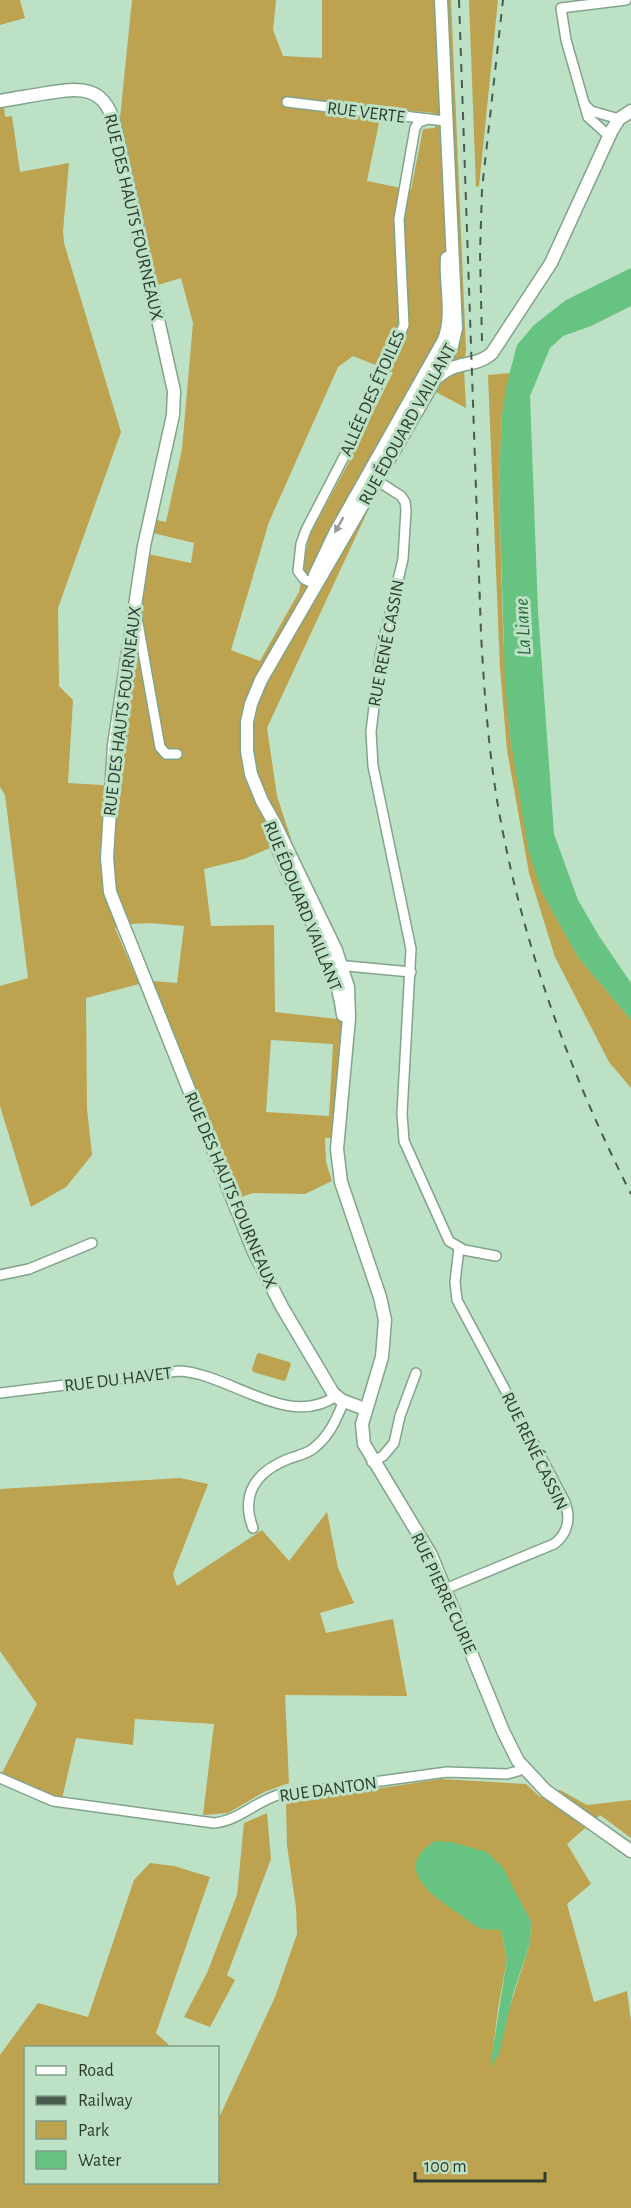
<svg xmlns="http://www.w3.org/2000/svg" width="631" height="2208" font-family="'Alegreya Sans',sans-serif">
  <rect width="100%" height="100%" fill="#bde1c5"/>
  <g fill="#bda250" fill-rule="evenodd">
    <polygon points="0,0 20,0 25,18 0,25"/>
    <path d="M 132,0 L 276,0 L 273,30 L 283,56 L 322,58 L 322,0 L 451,0 L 466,350 L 464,369 L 466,408 L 434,391 L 370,506 L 267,728 L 277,796 L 291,839 L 244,859 L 204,869 L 211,926 L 274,925 L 275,1012 L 355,1021 L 344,1138 L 325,1138 L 326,1162 L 332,1181 L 305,1194 L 253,1193 L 238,1198 L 152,981 L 177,983 L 184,926 C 161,924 137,920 115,928 L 139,984 L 86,998 L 87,1109 L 92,1155 L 66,1187 L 31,1207 L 0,1106 L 0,986 L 28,978 L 5,795 L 0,787 L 0,106 L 4,106 L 5,117 L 12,116 L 20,172 L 69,163 L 63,231 L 64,243 L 121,432 L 58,608 L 59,686 L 73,700 L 68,783 L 120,786 L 148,554 L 191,563 L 194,543 L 153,533 L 157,520 L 166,522 L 182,449 L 193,323 L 181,278 L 158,285 L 120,118 ZM 382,108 L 434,113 L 435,128 L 423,129 L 411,190 L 367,181 ZM 353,356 L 393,372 L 348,464 L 309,536 L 299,592 L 260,661 L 231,650 L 269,522 L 338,367 ZM 271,1040 L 333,1044 L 329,1116 L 266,1112 Z"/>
    <polygon points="469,0 498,0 479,186 476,187"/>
    <polygon points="510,373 502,415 499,485 503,633 510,736 542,892 578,957 631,1020 631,1088 609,1062 555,957 529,873 507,750 500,668 488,375"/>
    <polygon points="259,1353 289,1362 291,1364 286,1379 284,1381 253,1372 252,1369 257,1354"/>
    <polygon points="180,1478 208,1484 173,1574 177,1586 262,1530 289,1561 327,1512 338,1568 354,1603 320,1613 326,1633 393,1619 407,1696 285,1695 289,1783 264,1792 228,1813 203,1815 214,1724 135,1719 133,1745 76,1738 62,1799 1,1775 37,1704 0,1651 0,1489"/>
    <path d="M 441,1779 L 526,1784 L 540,1797 L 560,1790 L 587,1805 L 631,1800 L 631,1838 L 600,1815 L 567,1844 L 591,1884 L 567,1904 L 594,2002 L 627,1991 L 631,2022 L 631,2208 L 0,2208 L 0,2055 L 38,2003 L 88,2017 L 134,1880 L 150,1863 L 174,1866 L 210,1877 L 156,2033 L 169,2045 L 167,2048 L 26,2048 L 26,2182 L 218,2182 L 218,2120 L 275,1997 L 297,1934 L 296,1908 L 287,1845 L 286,1804 L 294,1801 ZM 451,1842 L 517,1896 L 531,1922 L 530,1943 L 491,2066 L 498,2009 L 507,1959 L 501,1930 Z"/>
    <polygon points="267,1813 271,1859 227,1975 235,1980 210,2027 184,2017 207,1973 237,1895 244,1823"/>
  </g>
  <g fill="#67c382">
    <polygon points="631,268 631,306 591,326 563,336 550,348 530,396 538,611 554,834 578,900 599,936 631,983 631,1020 578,957 542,893 528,849 510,736 505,683 499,485 502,415 507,383 517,345 534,325 566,300"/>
    <path d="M 435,1841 L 451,1842 L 487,1852 L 503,1868 L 531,1922 L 530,1943 L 513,1994 L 499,2054 L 490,2068 L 507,1959 L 501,1930 C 495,1929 488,1930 482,1929 C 474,1926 465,1918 458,1913 C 431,1895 392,1868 435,1841 Z"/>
  </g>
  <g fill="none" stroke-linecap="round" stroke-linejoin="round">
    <g stroke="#82a48a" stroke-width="12">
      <g id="minor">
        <polyline points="287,102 445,121"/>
        <polyline points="585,105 591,111 619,119"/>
        <polyline points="609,136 588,117 566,40 561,8 626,0"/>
        <polyline points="373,478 401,496 405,502 406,510 403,559 380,656 371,732 373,766 411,949 402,1114 404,1141 449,1241 464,1250 496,1256"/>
        <polyline points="317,585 304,579 298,571 301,544 306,530 360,426 404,325 399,219 415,128 419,122 428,119"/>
        <polyline points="136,612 160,747 166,754 177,754"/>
        <polyline points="336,965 411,972"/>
        <polyline points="0,1275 29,1269 92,1243"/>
        <path d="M 0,1393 L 179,1371 C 229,1373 288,1430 336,1396"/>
        <polyline points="372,1462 383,1456 394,1443 400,1416 416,1373"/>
        <path d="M 253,1528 C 240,1494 256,1472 288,1459 C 296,1456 307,1454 314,1448 C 330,1435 336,1420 344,1401"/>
        <path d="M 445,1589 L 554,1544 C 569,1533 571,1516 564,1500 L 457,1300 L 455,1282 L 459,1248"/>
        <path d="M 0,1778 L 53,1801 L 214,1823 C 238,1821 255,1802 278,1795 L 447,1772 L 507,1774 L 518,1771 L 522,1767"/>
      </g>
    </g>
    <g stroke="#82a48a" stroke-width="15">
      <g id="tertiary">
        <polyline points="441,0 456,328 452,346 432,385 261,680 251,704 247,722 247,751 251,774 262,801 275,824 336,950 348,987 349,1018 337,1149 341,1182 380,1297 385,1320 382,1357 362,1424 364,1444 431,1555 503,1731 518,1761 546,1791 631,1851"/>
        <path d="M 0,101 C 16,98 31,96 47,93 C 79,88 104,85 114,123 L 174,391 L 173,415 L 144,546 L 114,745 L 107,858 L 110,892 L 253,1250 L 282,1307 L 333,1393 L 341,1400 L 365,1409"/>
        <path d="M 439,376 C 454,361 478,367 492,353 L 551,263 L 612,130 L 619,119 L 631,111"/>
        <path d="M 315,575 L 335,533 L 444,340 C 454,314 445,284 447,258"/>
        <path d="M 271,828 C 290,892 335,948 343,1015"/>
      </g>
    </g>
    <use href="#minor" stroke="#fff" stroke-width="9"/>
    <use href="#tertiary" stroke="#fff" stroke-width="12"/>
    <g stroke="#495b4d" stroke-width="2" stroke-dasharray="8 8" stroke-linecap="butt">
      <path d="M 459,0 L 481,633 C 484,689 488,744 497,800 C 520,937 568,1070 631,1194"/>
      <polyline points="482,341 480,253 482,189 503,0"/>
    </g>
  </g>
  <defs><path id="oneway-solid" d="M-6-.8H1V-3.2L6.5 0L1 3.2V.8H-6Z" transform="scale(1.5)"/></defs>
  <use fill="#969d98" href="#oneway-solid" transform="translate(339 525) rotate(119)"/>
  <g text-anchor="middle" stroke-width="6" stroke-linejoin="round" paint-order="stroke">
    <g font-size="18" fill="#2d3b30" stroke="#bde1c5">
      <text transform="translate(366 112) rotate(7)" y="6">RUE VERTE</text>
      <text transform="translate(134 217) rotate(77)" y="6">RUE DES HAUTS FOURNEAUX</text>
      <text transform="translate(372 393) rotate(-66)" y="6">ALLÉE DES ÉTOILES</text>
      <text transform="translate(407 424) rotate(-61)" y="6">RUE ÉDOUARD VAILLANT</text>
      <text transform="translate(386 643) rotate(-79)" y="6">RUE RENÉ CASSIN</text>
      <text transform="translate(122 711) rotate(-83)" y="6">RUE DES HAUTS FOURNEAUX</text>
      <text transform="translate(303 906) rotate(68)" y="6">RUE ÉDOUARD VAILLANT</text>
      <text transform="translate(231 1190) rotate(67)" y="6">RUE DES HAUTS FOURNEAUX</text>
      <text transform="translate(118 1379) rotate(-7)" y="6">RUE DU HAVET</text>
      <text transform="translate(535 1451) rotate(64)" y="6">RUE RENÉ CASSIN</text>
      <text transform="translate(444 1593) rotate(65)" y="6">RUE PIERRE CURIE</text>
      <text transform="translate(328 1789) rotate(-8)" y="6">RUE DANTON</text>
    </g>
    <g font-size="20" font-style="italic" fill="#26673c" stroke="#bde1c5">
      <text transform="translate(522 627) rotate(-93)" y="7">La Liane</text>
    </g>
  </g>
  <rect x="24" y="2046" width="195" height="138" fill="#bde1c5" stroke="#839f89" stroke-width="1.5"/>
  <rect x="36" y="2066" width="30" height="9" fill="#ffffff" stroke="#839f89" stroke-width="1.5"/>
  <text x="78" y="2076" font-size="18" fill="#2d3b30">Road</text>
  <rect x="36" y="2096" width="30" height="9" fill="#495b4d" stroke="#839f89" stroke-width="1.5"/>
  <text x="78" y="2106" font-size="18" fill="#2d3b30">Railway</text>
  <rect x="36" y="2121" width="30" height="18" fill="#bda250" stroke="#839f89" stroke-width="1.5"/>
  <text x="78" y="2136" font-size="18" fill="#2d3b30">Park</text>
  <rect x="36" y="2151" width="30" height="18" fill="#67c382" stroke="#839f89" stroke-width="1.5"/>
  <text x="78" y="2166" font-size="18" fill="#2d3b30">Water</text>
  <path d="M415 2172v9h130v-9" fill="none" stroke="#2d3b30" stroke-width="3"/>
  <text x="424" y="2172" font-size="18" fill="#2d3b30" stroke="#bde1c5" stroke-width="4.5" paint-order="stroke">100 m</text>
</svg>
